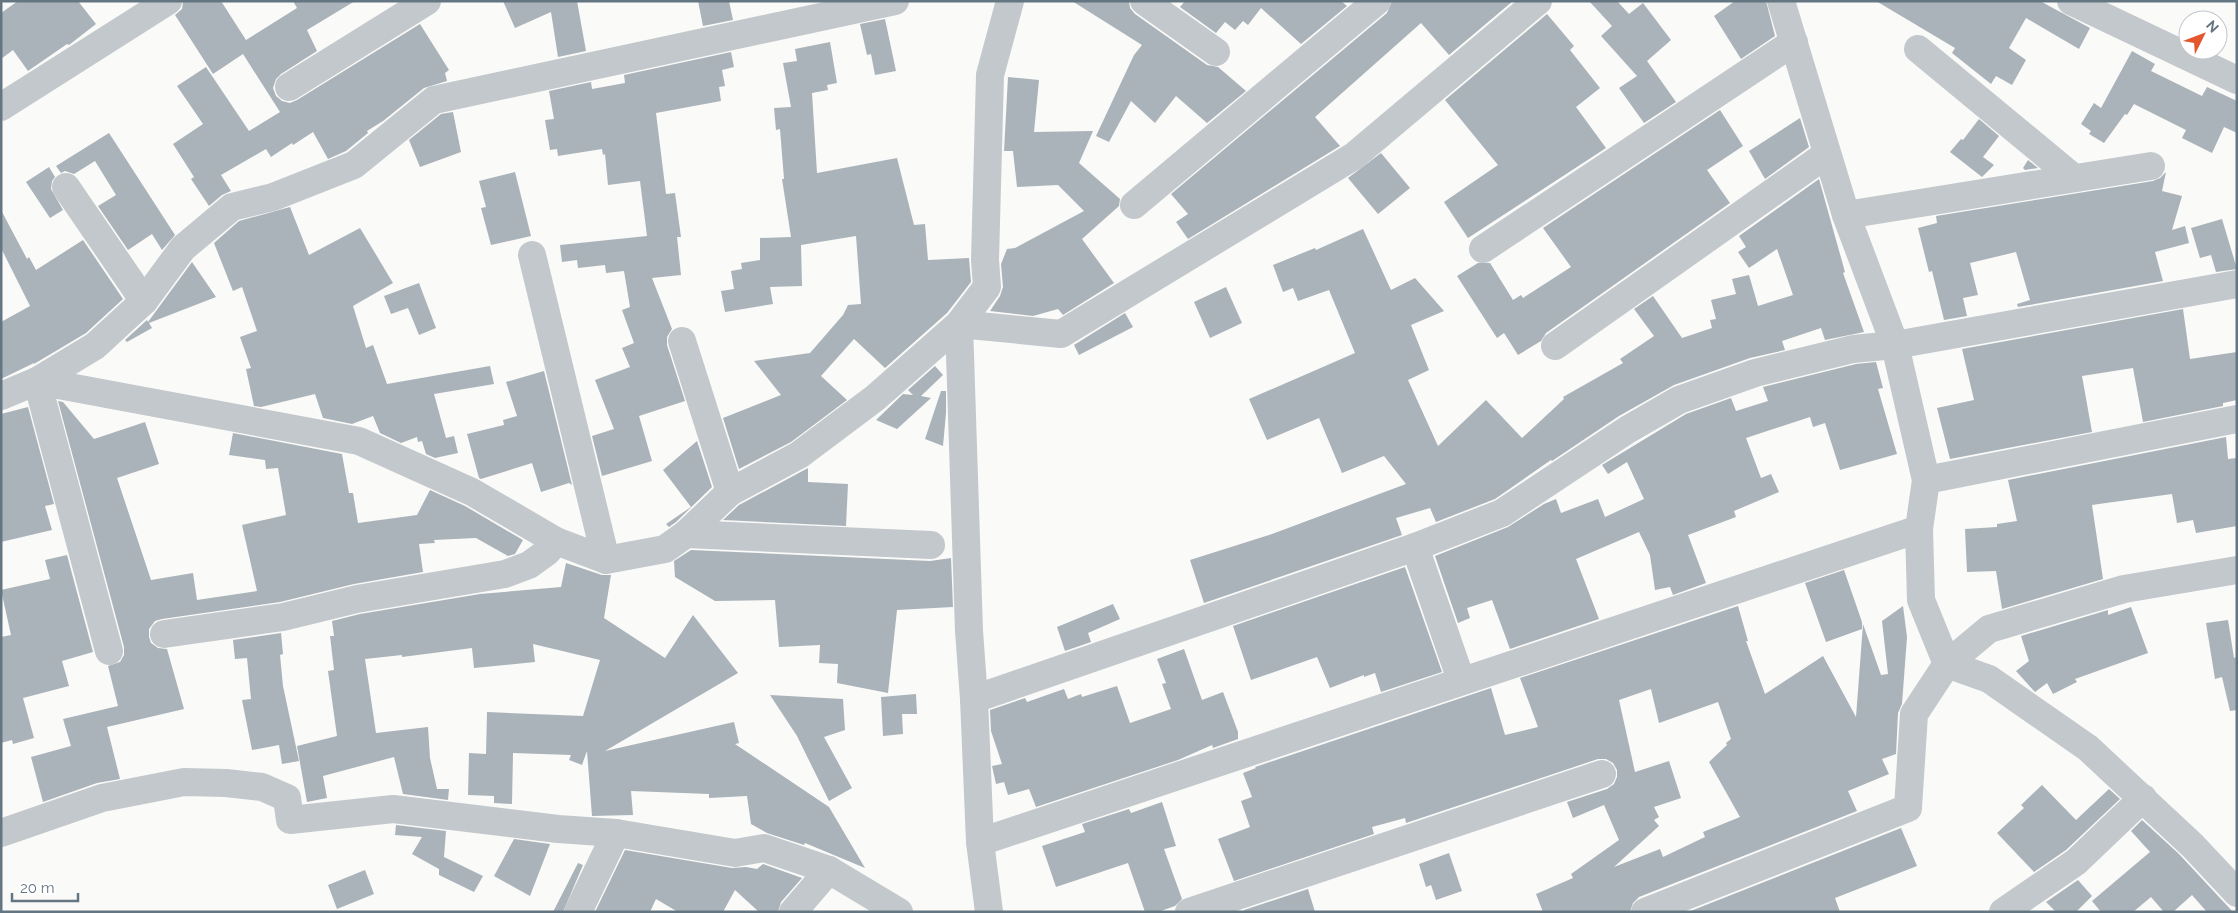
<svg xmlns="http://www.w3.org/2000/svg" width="2238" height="913" font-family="Raleway,sans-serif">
  <rect width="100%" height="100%" fill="#fafaf8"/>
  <g fill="#aab3b9" fill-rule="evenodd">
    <polygon points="18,1 78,1 96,24 69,45 67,44 28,71 13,50 1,59 1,13"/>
    <polygon points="183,1 221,1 246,40 297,8 293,1 355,1 307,30 317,51 281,74 276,79 273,88 276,96 282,101 290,103 297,100 420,24 449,70 445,73 447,81 424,88 383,121 367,131 368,133 346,151 328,159 313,132 293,145 292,143 271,157 266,149 221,175 231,191 222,195 209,206 191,179 194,177 173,144 203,124 177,86 206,67 249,131 280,112 243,54 213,74 175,15 182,9"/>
    <polygon points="503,1 577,1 586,51 558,57 551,12 515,28"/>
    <polygon points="698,1 729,1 733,20 703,26"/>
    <polygon points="1072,1 1129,1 1130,8 1135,14 1207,65 1218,67 1246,91 1207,123 1176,96 1155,123 1131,101 1109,142 1096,136 1134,55 1142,45"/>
    <polygon points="1185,1 1341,1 1347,6 1301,44 1261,8 1248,25 1243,21 1235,30 1225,22 1216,33 1180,7"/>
    <polygon points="1392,1 1513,1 1449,55 1421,23 1315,117 1340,146 1188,239 1176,222 1188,214 1171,194 1387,13"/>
    <polygon points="1589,1 1617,1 1629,14 1643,3 1671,40 1647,61 1676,102 1644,123 1619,88 1637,76 1601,36 1612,26"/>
    <polygon points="1735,1 1766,1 1775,36 1741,59 1714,16"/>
    <polygon points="1876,1 2040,1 2090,28 2079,49 2026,18 2009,48 2026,60 2012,85 1996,76 1991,84 1952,53 1955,48"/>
    <polygon points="1547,14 1574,46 1570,50 1600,88 1576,107 1606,148 1468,238 1444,202 1498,165 1445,100"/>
    <polygon points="885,19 896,71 875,75 871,54 867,55 860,24"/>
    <polygon points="830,42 837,83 827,85 828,90 812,93 817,173 897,158 914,225 925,224 928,260 969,258 971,282 947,313 885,368 854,339 821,376 847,400 791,442 739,469 723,418 781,395 754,361 810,353 843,315 848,305 861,304 856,236 801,245 802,286 770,287 773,304 725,312 721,291 734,289 731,271 742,269 741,263 760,260 760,238 791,237 782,179 784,179 780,129 776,130 774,108 791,107 783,63 797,61 795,49"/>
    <polygon points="2132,51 2155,64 2151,71 2202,96 2207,87 2237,101 2237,133 2224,127 2212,153 2182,138 2186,130 2134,104 2127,115 2125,114 2104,143 2089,134 2091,131 2081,124 2094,103 2101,108"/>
    <polygon points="731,52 734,67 722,70 725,86 719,87 721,101 656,113 666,194 675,193 681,237 677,237 681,275 652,278 672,329 667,337 667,345 685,401 639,416 652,461 602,476 592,436 614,429 595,380 630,367 622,348 634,343 622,310 630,307 624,271 606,273 605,265 578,268 577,260 562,262 560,245 647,236 640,181 608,185 605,154 603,155 602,149 558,156 557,149 550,150 545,120 554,119 549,91 591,82 592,89 625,83 624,75"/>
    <polygon points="1008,77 1039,80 1034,132 1093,131 1079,163 1120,199 1119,206 1082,239 1114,283 1063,315 1058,309 1033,316 990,311 1000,296 1003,287 1001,264 1007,249 1015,248 1084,211 1058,185 1017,187 1013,151 1004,151"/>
    <polygon points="1720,110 1743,146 1707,170 1730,203 1546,333 1541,341 1518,355 1504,333 1497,338 1457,276 1478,263 1490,263 1513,300 1521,295 1523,298 1571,267 1543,228"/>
    <polygon points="453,112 461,152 420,167 409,140 441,114"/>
    <polygon points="1800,118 1809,147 1765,179 1749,151"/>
    <polygon points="1979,119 1999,136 1983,157 1994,165 1982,177 1950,152 1961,139 1963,140"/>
    <polygon points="109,133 175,235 162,250 152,234 128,250 98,206 116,195 95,161 74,174 65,171 61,173 56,166"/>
    <polygon points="1381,153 1410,188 1378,214 1348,178"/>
    <polygon points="2028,160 2038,168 2025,170 2023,168"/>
    <polygon points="49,167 55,177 52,181 51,189 63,210 50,218 26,182"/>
    <polygon points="515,172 531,236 491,245 481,208 486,207 479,181"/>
    <polygon points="2166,172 2162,191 2182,196 2172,230 2185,226 2189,243 2155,252 2163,281 2018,307 2017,304 2030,300 2016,252 1970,263 1978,295 1963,298 1967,316 1944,320 1932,271 1929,272 1918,228 1937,223 1936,216 2153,181 2160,178"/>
    <polygon points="1819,179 1845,272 1843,273 1864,332 1825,340 1821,328 1782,341 1785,350 1750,358 1674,385 1619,416 1552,461 1551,460 1495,499 1436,522 1430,508 1396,518 1402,535 1204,603 1190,560 1269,535 1406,484 1384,456 1342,473 1319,418 1267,440 1249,399 1355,353 1329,290 1298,301 1293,288 1283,292 1273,265 1315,248 1316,250 1363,229 1391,290 1415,278 1444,311 1411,325 1429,370 1408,380 1438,446 1486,400 1522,438 1564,399 1563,397 1623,363 1620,359 1654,336 1634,309 1653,296 1682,338 1712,328 1710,320 1716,319 1711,300 1736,294 1732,279 1749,275 1758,306 1793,295 1777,249 1749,268 1738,252 1746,247 1739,236"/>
    <polygon points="290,207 309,255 360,228 393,283 353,306 366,348 373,345 387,384 490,366 494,384 434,394 446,438 454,436 458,453 435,458 426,454 422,441 418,442 417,437 401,443 380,433 373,416 352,424 323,418 315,394 261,407 254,406 246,369 251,368 240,337 257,331 242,287 233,291 214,243 239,221"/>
    <polygon points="1,210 27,259 29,257 36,270 83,240 123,299 86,333 34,364 34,363 1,379 1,322 30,306 1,248"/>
    <polygon points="2222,219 2237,269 2216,272 2211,255 2200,258 2191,228"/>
    <polygon points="192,262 216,297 149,323 152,328 127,342 125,340 147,320 148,322"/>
    <polygon points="419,283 436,328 419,335 408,308 391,314 384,296"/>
    <polygon points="1226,287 1242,323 1210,338 1194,302"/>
    <polygon points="2183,309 2190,359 2237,352 2237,400 2223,403 2223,406 2143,422 2133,368 2082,376 2092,432 1950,459 1937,408 1974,400 1962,349"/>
    <polygon points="1125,313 1133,327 1079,355 1074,345"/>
    <polygon points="1876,362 1883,388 1878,389 1897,454 1840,470 1825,423 1813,427 1810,417 1746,438 1761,478 1771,474 1779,492 1734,511 1736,517 1688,535 1706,583 1673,595 1670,587 1655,590 1650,555 1639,532 1576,559 1599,619 1510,649 1492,600 1467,608 1470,618 1458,623 1435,556 1508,527 1544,504 1556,499 1561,513 1598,499 1605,517 1644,499 1627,462 1608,474 1602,465 1686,414 1731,398 1736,411 1768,401 1763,387 1856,364"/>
    <polygon points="935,366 943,375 921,396 931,398 897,429 876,420 903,394 913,395 908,390"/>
    <polygon points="544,371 572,485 569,483 541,492 532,463 481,479 479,478 467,434 504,425 503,420 517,416 506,382"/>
    <polygon points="941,391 946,391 946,413 943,446 925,439"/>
    <polygon points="58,401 63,402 94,439 145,422 159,464 117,478 151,580 193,573 197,600 257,591 242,525 286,515 278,468 266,469 265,460 229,455 233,433 342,454 349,493 353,493 358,523 417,515 430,490 465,506 523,540 515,554 508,556 476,538 434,540 435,543 419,544 423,572 354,584 280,602 162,619 155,621 149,629 149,637 151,643 158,648 167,649 184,709 107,727 120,779 97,783 43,802 31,757 71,746 63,719 118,706 108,666 120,662 124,655 124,647"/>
    <polygon points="28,407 54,504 45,506 52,530 1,542 1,414"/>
    <polygon points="2226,437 2228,459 2237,458 2237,526 2196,533 2193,520 2177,523 2172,494 2106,503 2092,505 2103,579 2002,609 1996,571 1967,572 1965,529 1997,527 1997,524 2017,521 2008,480"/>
    <polygon points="697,441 712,487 676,522 669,527 666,524 691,507 663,470"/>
    <polygon points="808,468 808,482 848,484 846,526 723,520 739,505"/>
    <polygon points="691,550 930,561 951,558 953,607 897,610 888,693 837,683 838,664 819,663 820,645 779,647 775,600 715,601 675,577 674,561"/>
    <polygon points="67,555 93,652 62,661 69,686 23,698 34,738 13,744 12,740 1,743 1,637 11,635 1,590 50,579 45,560"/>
    <polygon points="566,563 602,575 611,575 604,618 665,658 693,615 738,673 605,751 734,722 739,743 735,744 829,807 865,868 805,843 804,845 767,833 751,824 747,796 709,798 709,794 631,791 633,815 592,816 587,751 582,765 569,760 571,755 513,753 512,804 494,803 494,796 468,795 469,753 486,754 487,712 583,716 600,660 533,644 535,662 474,668 472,648 402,657 402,655 365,659 376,733 428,727 430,758 437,789 449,789 448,800 403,794 394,757 323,776 327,798 307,802 297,746 337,736 328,671 334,670 330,636 334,636 332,621 360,614 480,594 561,587"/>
    <polygon points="1405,567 1442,672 1381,692 1375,673 1364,677 1364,675 1330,688 1317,657 1251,680 1233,626"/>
    <polygon points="1844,570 1862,622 1862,629 1826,642 1805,583"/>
    <polygon points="1113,604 1120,619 1088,633 1091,642 1065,651 1057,627"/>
    <path d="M 1738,606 L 1748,641 L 1746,641 L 1765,694 L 1823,656 L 1856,717 L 1863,624 L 1881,675 L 1888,674 L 1882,621 L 1903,606 L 1907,637 L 1902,704 L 1898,713 L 1896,754 L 1882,759 L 1889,774 L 1848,791 L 1857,811 L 1639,897 L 1633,903 L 1630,912 L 1543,912 L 1536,894 L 1573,878 L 1571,874 L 1619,840 L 1604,805 L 1573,818 L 1567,802 L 1607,789 L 1614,784 L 1617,777 L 1617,770 L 1613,763 L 1606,759 L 1598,759 L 1406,823 L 1405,818 L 1372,827 L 1374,834 L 1234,881 L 1218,839 L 1250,827 L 1241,801 L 1252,797 L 1243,773 L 1256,768 L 1255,767 L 1491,688 L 1505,735 L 1538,727 L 1520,678 ZM 1651,689 L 1659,723 L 1718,702 L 1731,739 L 1726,743 L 1727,745 L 1709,762 L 1740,817 L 1703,832 L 1705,837 L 1663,857 L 1660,849 L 1614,867 L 1659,826 L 1654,820 L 1659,817 L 1654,807 L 1681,798 L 1669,761 L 1635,772 L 1619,700 Z"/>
    <polygon points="2131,607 2148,653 2075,679 2077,682 2053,694 2047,683 2035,692 2016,671 2029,661 2021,636 2108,610 2108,615"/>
    <polygon points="2228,620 2234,658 2237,657 2237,710 2230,711 2222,677 2215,679 2206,623"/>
    <polygon points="281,633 283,654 280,655 283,686 299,761 282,764 279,745 252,750 242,700 251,699 247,658 235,659 233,640"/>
    <polygon points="1184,649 1202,700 1223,692 1238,732 1238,739 1213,748 1212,745 1178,760 1036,807 1029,789 1008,795 1004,782 996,784 992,766 1002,764 991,731 990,710 1025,698 1027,702 1064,689 1068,699 1081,694 1082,697 1117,686 1130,723 1171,709 1162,684 1166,683 1157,659"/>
    <polygon points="916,694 917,714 902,714 903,734 883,736 881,697"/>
    <polygon points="770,695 843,699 845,730 824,737 852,788 829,801 797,736"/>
    <polygon points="2042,785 2076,820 2109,789 2120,799 2066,850 2034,872 1997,833 2024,808 2021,805"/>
    <polygon points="1162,802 1176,846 1164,849 1182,899 1175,906 1158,912 1145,912 1128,863 1056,887 1042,846 1085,832 1082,824 1129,809 1131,813"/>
    <polygon points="2142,820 2179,854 2233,912 2207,912 2192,895 2173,912 2164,912 2151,897 2133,912 2101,912 2092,901 2150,852 2131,831"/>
    <polygon points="396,825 446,831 444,857 483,876 474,892 439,875 439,869 412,854 422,837 395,835"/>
    <polygon points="1901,828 1917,866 1835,898 1840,912 1688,912"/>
    <polygon points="514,839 550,844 530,896 494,876"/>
    <polygon points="625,850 732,868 746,867 757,869 763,864 802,878 781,902 778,912 759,912 735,890 723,912 678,912 656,899 650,912 595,912"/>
    <polygon points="1449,853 1462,891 1436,900 1431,885 1426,887 1419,864"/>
    <polygon points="578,863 583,865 563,912 553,912"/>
    <polygon points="365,870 374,894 337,909 328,885"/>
    <polygon points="2078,880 2092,896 2076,912 2056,912 2046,902"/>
    <polygon points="1308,889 1315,912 1245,912 1244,910"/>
  </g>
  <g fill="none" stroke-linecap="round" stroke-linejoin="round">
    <g stroke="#c3c8cc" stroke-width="28">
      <polyline points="1144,1 1216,52"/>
      <polyline points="1781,1 1846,215 1895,345 1926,480 1919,529 1921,600 1947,664 1989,679 2088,748 2193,846 2237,893"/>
      <polyline points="2071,1 2237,80"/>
      <polyline points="1918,49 2074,178"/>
      <polyline points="289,87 427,1"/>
      <polyline points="1,107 168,1"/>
      <polyline points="66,187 144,301"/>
      <polyline points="1134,205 1377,1"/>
      <polyline points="1846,215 2151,166"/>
      <polyline points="1483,249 1794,42"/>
      <polyline points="532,255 606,560"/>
      <polyline points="682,341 730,492"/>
      <polyline points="1555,346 1827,154"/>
      <polyline points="37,381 359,441 472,492 556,541 606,560 665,549 686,534 730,492 799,455 875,398 959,324 1061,334 1354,156 1538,1"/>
      <polyline points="37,381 109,651"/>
      <polyline points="1,396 37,381 95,346 144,301 183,248 232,207 273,197 354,165 434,100 895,1"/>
      <polyline points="1926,480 2237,419"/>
      <polyline points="686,534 931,545"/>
      <polyline points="1415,547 1461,680"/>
      <polyline points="164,634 283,617 357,599 505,574 529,565 547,552 556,541"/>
      <polyline points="974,699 1415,547 1502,513 1627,430 1679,400 1755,373 1853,349 1895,345 2237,284"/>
      <polyline points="1,833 102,798 184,782 226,783 262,787 287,798 290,820 393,809 558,829 616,833 735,853 764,848 829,870 899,912"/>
      <polyline points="980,842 1919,529"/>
      <polyline points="578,912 616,833"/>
      <polyline points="793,912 829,870"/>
      <polyline points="989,912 980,842 974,699 969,631 959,324 987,287 985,260 990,75 1010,1"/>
      <polyline points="1189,912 1602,774"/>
      <polyline points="1645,912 1908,808 1914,714 1947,664 1989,629 2124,589 2237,570"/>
      <polyline points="2003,912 2076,862 2143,798"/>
    </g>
  </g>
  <rect width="2238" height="913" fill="none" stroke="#657683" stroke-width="5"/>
  <g transform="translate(2203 35) rotate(48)"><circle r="24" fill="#ffffff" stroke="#c1c8cd"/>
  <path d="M0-4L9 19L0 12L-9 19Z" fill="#e4572e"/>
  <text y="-8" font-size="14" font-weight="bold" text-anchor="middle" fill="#657683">N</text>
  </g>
  <path d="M12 893v8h66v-8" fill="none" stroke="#657683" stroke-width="2.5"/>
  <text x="20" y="893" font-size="15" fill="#657683" stroke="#ffffff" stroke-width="4" paint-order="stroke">20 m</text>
</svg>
